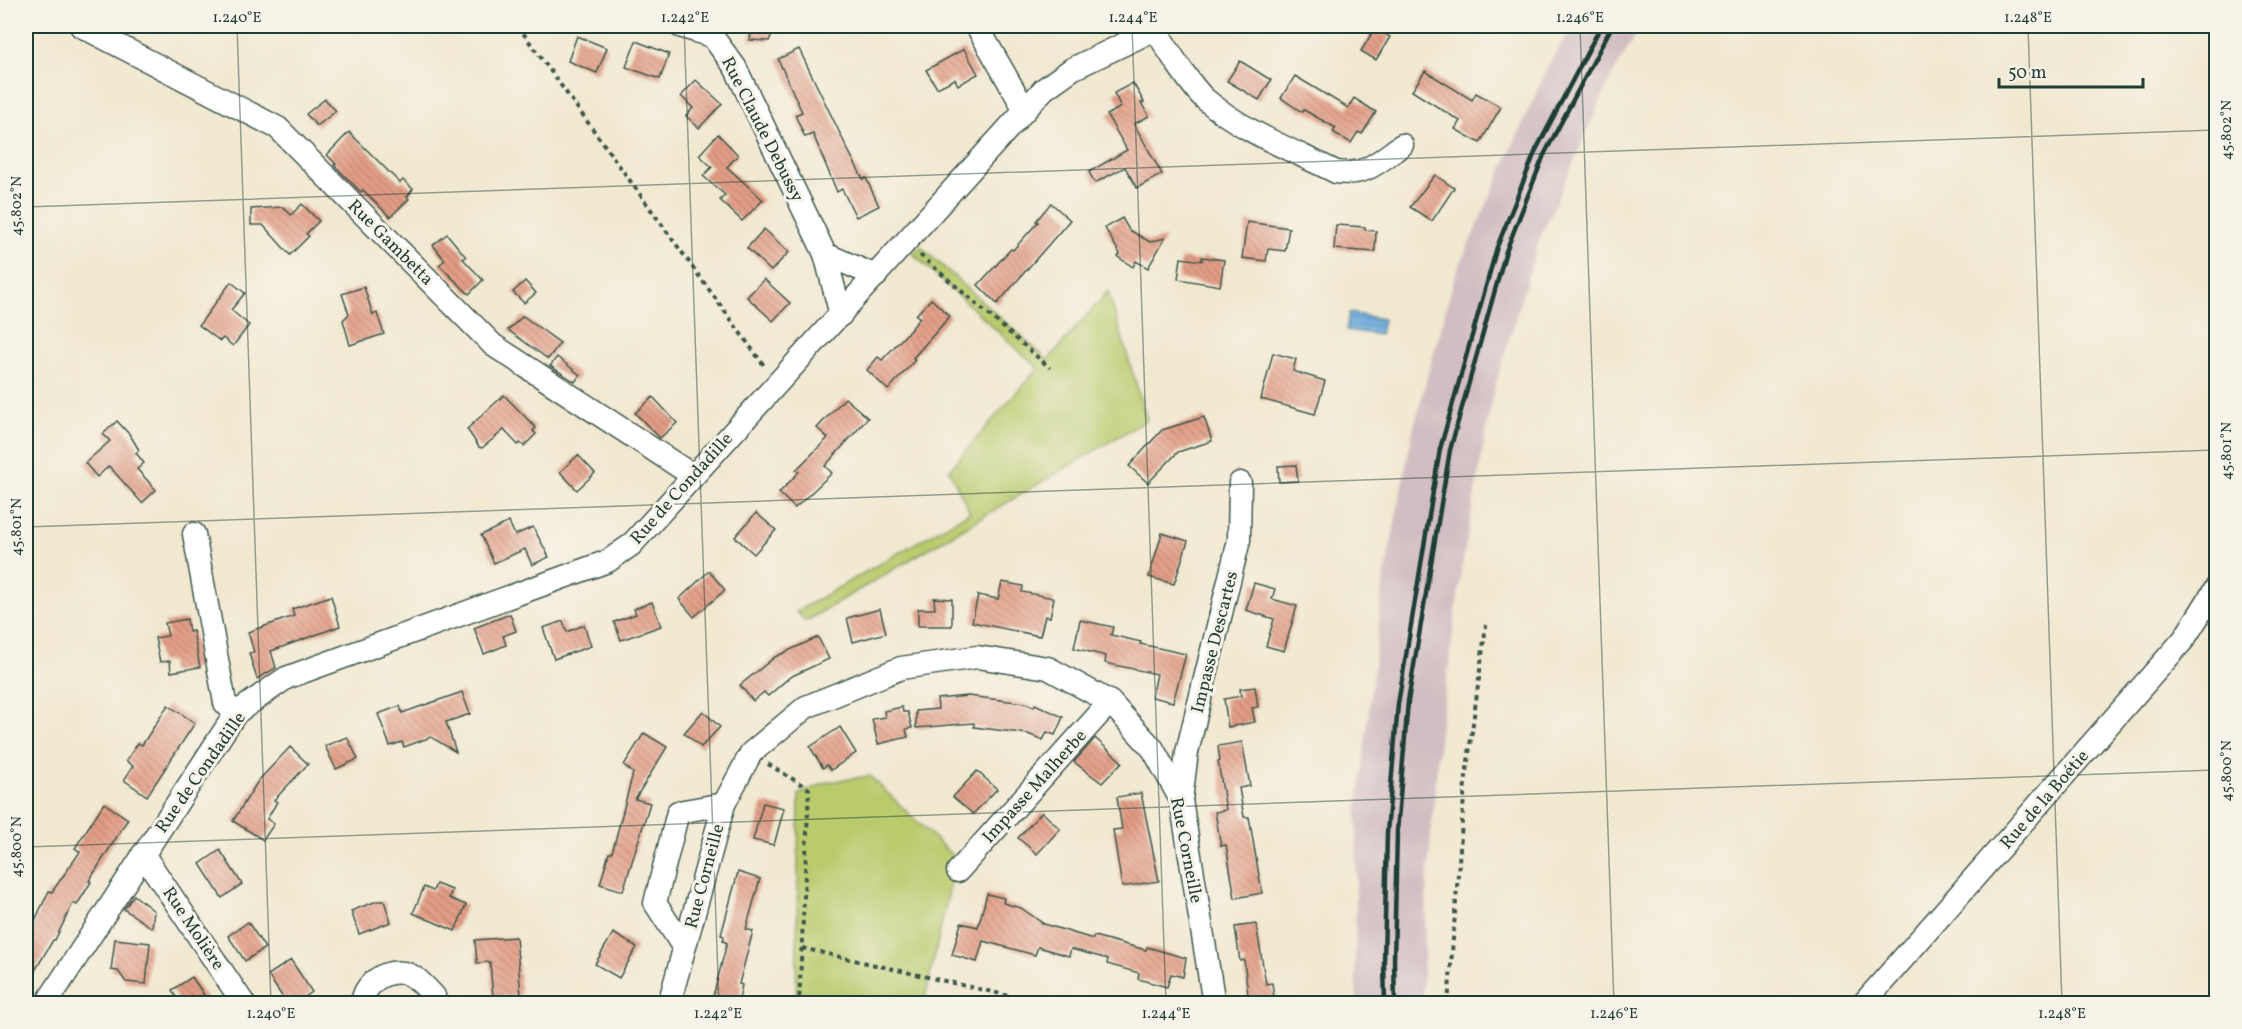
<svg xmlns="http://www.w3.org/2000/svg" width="2242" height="1029" font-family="Vollkorn,serif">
  <defs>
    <pattern id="water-rules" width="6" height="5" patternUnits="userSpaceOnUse" patternTransform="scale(1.5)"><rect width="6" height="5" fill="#6aabde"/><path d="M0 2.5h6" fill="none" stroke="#578cb5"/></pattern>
    <pattern id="building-back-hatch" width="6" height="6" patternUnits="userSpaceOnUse" patternTransform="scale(1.5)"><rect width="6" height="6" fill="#e49e86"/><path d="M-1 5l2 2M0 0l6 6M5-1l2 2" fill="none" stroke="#b8826e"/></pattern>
  </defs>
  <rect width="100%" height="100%" fill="#f7f3e8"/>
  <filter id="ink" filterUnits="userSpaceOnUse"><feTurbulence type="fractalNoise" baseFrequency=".0167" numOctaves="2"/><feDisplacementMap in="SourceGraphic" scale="12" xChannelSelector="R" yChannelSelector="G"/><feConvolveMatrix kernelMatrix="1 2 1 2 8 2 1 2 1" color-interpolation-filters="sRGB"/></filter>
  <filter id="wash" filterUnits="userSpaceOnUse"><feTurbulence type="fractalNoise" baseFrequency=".008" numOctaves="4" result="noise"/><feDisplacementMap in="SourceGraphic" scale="24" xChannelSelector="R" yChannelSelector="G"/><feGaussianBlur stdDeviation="1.35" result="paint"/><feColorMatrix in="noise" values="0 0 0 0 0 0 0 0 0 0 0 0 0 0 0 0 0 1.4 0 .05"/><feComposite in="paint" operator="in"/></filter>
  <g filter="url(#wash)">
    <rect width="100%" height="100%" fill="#f1e8d0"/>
    <polygon fill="#d2bec2" points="1573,26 1641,26 1610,79 1538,243 1493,393 1462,566 1440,730 1427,883 1422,1003 1357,1003 1355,963 1357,814 1383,585 1412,433 1455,275 1550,62"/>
    <g fill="#bacb6d" stroke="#6c8450" stroke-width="1.5">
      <polygon points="921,247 1048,360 1108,291 1147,420 806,621 796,612 970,512 949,470 1038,368 912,253"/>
      <polygon points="870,776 956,859 924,1003 796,1004 799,794 828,782"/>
    </g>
    <polygon fill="url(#water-rules)" stroke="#447489" stroke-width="1.5" points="1349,313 1383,319 1380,335 1346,330"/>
    <g id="blocks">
      <g fill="url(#building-back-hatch)">
        <polygon points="752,26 775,26 769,41 750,40"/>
        <polygon points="1375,28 1390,37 1376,60 1361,51"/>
        <polygon points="577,36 607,48 597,73 568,61"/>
        <polygon points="636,41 669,54 660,79 626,67"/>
        <polygon points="799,49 848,150 863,179 866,178 879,206 856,217 842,189 837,192 813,134 805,137 795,115 802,112 778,59"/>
        <polygon points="964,49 978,74 958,85 955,79 937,88 926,70"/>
        <polygon points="1240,61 1271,80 1259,100 1227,81"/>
        <polygon points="1425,71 1472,100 1476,93 1501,107 1480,143 1455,129 1460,121 1412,91"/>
        <polygon points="1295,76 1348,108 1354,98 1376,112 1362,134 1358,132 1351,143 1333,132 1336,128 1304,110 1302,112 1281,98"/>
        <polygon points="696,80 722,104 699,128 686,116 693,108 681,96"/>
        <polygon points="1133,83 1144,102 1141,103 1149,116 1134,124 1162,174 1137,188 1125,167 1095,183 1089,172 1127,150 1107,115 1121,107 1114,93"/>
        <polygon points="325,99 336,111 317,126 306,114"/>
        <polygon points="349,132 400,183 403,180 413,189 407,197 409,199 390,217 363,190 361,192 334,165 336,164 327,155"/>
        <polygon points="718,134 738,155 727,167 763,200 742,221 720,200 725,195 703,176 712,167 699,155"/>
        <polygon points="1435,175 1454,188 1432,221 1410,207"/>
        <polygon points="1051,203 1070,220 997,304 978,285 1011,249 1013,250 1038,222 1036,221"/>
        <polygon points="302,204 319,221 306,234 309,236 290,255 263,225 251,225 251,209 283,207 291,215"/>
        <polygon points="1122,218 1129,230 1150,242 1165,238 1148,268 1136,261 1133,267 1118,257 1120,254 1105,228"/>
        <polygon points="1247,222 1289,228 1285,251 1268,249 1266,261 1242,258"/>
        <polygon points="1336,225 1365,227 1365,230 1376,231 1375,252 1334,249"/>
        <polygon points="764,229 789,252 771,271 747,248"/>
        <polygon points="447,234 466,257 463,259 483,280 469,294 439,265 445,260 433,245"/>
        <polygon points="1202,257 1224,260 1220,286 1178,279 1181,258 1202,261"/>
        <polygon points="764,279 790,303 773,321 747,297"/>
        <polygon points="525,281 536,293 524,303 513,292"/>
        <polygon points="231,282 245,293 231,310 249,325 233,346 223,338 220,341 199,325"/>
        <polygon points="364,287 373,315 377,313 384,334 350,345 343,320 349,314 342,294"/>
        <polygon points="931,299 950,316 913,358 915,360 888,390 867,370 878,357 882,360 911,329 920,318 916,315"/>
        <polygon points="523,316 560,343 548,359 508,330"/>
        <polygon points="1273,353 1296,359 1293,371 1325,381 1315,414 1261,399"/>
        <polygon points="557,357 580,375 575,382 550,366"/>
        <polygon points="504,395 536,428 533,431 536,434 524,446 520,443 518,445 504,430 482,448 479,447 467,429"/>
        <polygon points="653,397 677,423 660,438 635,413"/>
        <polygon points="845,398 868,418 825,466 832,473 795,508 779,493 799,472 796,470 828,438 817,428"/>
        <polygon points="1204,417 1212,441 1178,452 1148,483 1129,466 1162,430"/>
        <polygon points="117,421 130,435 139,450 136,453 144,463 137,469 156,490 142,503 109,466 97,477 85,463 110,441 103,434"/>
        <polygon points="578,455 595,473 577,490 560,472"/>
        <polygon points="1296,465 1298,481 1279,482 1278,466"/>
        <polygon points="756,513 776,530 754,554 735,537"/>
        <polygon points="509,522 515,535 533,527 549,557 532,565 525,549 494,563 481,535"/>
        <polygon points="1162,533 1188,541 1174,584 1149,577"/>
        <polygon points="709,571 725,590 694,617 679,599"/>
        <polygon points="1002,582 1023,586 1022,592 1054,598 1050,617 1045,616 1040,636 972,622 978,595 998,599"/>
        <polygon points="1254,583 1275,589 1272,599 1297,606 1284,651 1266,646 1274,619 1246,610"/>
        <polygon points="331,596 340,626 271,651 276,668 257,679 249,653 254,652 248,632 294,616 292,609"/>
        <polygon points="934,598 952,599 952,626 918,626 918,609 935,609"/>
        <polygon points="652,602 661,626 621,640 614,622 636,614 634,609"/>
        <polygon points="880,609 886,633 853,642 847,618"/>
        <polygon points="510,614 516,631 503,636 506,645 484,654 474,628"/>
        <polygon points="187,619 189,632 193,631 200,667 171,672 170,661 160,662 155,638 168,636 165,623"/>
        <polygon points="1080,620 1113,627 1111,635 1141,642 1140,644 1186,654 1173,702 1152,697 1157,674 1105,663 1106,656 1074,648"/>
        <polygon points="563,621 567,632 584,625 591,646 554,659 543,628"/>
        <polygon points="818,637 829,659 790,677 768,696 764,692 753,701 740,685 775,657"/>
        <polygon points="1255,687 1258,707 1252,708 1255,722 1228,727 1224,699 1241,696 1240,689"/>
        <polygon points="462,692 470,714 446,722 456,752 431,737 404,747 402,742 390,746 378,714 400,706 402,713"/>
        <polygon points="968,696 1025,703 1034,707 1035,704 1063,717 1055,735 1047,732 1043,740 1028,734 974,727 974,723 916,728 916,711 938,709 937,699"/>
        <polygon points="168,705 195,723 147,796 124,780 133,766 126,761 138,743 142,745"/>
        <polygon points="902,707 903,712 908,712 912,728 906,729 908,737 878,744 872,719 885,717 884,711"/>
        <polygon points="703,711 720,727 701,747 684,733"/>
        <polygon points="840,727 856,753 831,770 827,765 823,768 810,747"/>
        <polygon points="644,733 667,747 635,799 650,803 623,891 600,884 609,853 612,853 633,773 624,765"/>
        <polygon points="347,737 358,759 336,769 325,746"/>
        <polygon points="1095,738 1122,762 1102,783 1074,762"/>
        <polygon points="1242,742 1250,786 1239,788 1244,817 1249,817 1262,893 1235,898 1226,845 1221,846 1215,812 1226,810 1218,761 1220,761 1218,746"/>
        <polygon points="290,747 308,764 274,800 277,802 267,819 274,824 263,840 233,821 258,781"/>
        <polygon points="977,771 997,789 973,814 953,797"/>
        <polygon points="1141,793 1159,881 1122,887 1113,830 1122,829 1117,797"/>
        <polygon points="104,803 128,819 89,881 91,882 77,905 73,903 55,940 53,940 26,986 26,939 49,891 52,892 80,852 75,848"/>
        <polygon points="763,803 784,808 774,845 753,840"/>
        <polygon points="1042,812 1060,829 1037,854 1018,838"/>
        <polygon points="220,850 242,884 222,898 200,864"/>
        <polygon points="738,872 760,879 746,929 753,931 739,984 742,985 738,1004 711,1004 727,943 723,941 724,936 721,935"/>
        <polygon points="436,884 452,890 449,898 466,905 455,931 413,913 424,887 433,891"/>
        <polygon points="987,894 1004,898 1003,903 1021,908 1044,924 1093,939 1094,936 1146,950 1147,947 1186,958 1183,977 1171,974 1167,987 1138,979 1139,973 1107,964 1108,959 1071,949 1069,956 1038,947 1035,955 983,941 977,962 952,955 961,923 978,927"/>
        <polygon points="134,895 154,911 152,928 124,909"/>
        <polygon points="377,901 384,901 391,922 359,934 351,911"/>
        <polygon points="248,922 265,948 245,961 228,936"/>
        <polygon points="1256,924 1266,984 1272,983 1275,1004 1249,1004 1244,960 1240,961 1235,927"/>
        <polygon points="613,933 637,947 619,978 595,964"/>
        <polygon points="516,937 521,995 493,998 490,962 477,963 475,940"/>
        <polygon points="115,939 150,943 146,984 126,982 118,971 111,970"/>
        <polygon points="291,960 312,992 295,1004 287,1004 268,975"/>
        <polygon points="192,977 210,1004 180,1004 172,990"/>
      </g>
    </g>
  </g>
  <g filter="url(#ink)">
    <use href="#blocks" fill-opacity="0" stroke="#3e574b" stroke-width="1.5"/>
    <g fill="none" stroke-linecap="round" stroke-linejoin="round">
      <g stroke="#3e574b" stroke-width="25">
        <g id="minor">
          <polyline points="81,26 278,128 493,345 692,475"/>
          <polyline points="680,26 712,36 735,67 825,254"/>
          <polyline points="977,26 1025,110"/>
          <path d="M 1156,29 C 1164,45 1193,89 1206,100 C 1244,132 1292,150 1336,172 C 1367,176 1378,162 1402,145"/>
          <polyline points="841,315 825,254 876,276"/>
          <polyline points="194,534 225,703 236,713"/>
          <polyline points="1181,800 1187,752 1239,540 1240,483"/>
          <polyline points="143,854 244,1004"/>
          <polyline points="958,871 1110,702"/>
          <polyline points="684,948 655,903 678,812 724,804"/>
          <polyline points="46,1004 236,713 286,678 608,561 631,545 1044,89 1072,69 1162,26"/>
          <path d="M 362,1004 C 364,984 383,970 404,973 C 416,975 426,988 434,996 L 434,1004"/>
          <polyline points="669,1004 724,804 751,753 806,707 901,668 977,657 1048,668 1110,702 1153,749 1181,800 1214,1004"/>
          <polyline points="1863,1004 2184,639 2216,588"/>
        </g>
      </g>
      <g stroke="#3e574b" stroke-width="4" stroke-dasharray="4.5 4.5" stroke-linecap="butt">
        <polyline points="518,26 765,367"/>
        <polyline points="920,255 1050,368"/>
        <polyline points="768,764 809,789 799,1004"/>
        <polyline points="802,948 1044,1004"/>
        <polyline points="1448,1004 1465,784 1486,625"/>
      </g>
      <use href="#minor" stroke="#fff" stroke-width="22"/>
      <g stroke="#1f3d34" stroke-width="4.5">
        <polyline points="1385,1004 1384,962 1387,833 1398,704 1440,449 1497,247 1536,150 1601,26"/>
        <polyline points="1395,1004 1394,961 1397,832 1408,701 1450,450 1506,251 1544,155 1612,26"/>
      </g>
    </g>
  </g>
  <path fill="none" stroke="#1f3d34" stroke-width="1.5" stroke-opacity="0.45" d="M 237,26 L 271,1004M 684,26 L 719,1004M 1132,26 L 1166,1004M 1580,26 L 1614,1004M 2028,26 L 2062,1004M 26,207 L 2216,130M 26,527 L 2216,450M 26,847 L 2216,770"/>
  <g text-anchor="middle" stroke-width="6" stroke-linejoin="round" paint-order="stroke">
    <g font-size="18" fill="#1f3d34" stroke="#f7f3e8">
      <text transform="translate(763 129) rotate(63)" y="6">Rue Claude Debussy</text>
      <text transform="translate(391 242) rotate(45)" y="6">Rue Gambetta</text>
      <text transform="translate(681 488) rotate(-48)" y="6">Rue de Condadille</text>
      <text transform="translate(1214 642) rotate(-76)" y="6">Impasse Descartes</text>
      <text transform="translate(200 772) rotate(-55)" y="6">Rue de Condadille</text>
      <text transform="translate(1034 786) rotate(-48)" y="6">Impasse Malherbe</text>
      <text transform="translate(2044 799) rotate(-49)" y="6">Rue de la Boétie</text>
      <text transform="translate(1187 850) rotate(79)" y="6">Rue Corneille</text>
      <text transform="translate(704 876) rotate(-75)" y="6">Rue Corneille</text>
      <text transform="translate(194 928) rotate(56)" y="6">Rue Molière</text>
    </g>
  </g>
  <rect width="2242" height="1029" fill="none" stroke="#f7f3e8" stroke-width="66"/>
  <path d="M1999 78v9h144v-9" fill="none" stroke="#1f3d34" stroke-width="3"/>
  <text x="2008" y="78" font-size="18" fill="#1f3d34" stroke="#f7f3e8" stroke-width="4.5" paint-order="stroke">50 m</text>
  <rect x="33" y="33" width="2176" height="963" fill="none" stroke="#1f3d34" stroke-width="2"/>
  <g font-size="15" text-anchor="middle" fill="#1f3d34">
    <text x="237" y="22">1.240°E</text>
    <text x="685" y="22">1.242°E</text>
    <text x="1133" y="22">1.244°E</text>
    <text x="1580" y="22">1.246°E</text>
    <text x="2028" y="22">1.248°E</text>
    <text transform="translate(2226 130) rotate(-90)" y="5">45.802°N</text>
    <text transform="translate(16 206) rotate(-90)" y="5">45.802°N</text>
    <text transform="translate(2226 451) rotate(-90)" y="5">45.801°N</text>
    <text transform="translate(16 527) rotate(-90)" y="5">45.801°N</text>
    <text transform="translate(2226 771) rotate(-90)" y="5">45.800°N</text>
    <text transform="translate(16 847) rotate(-90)" y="5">45.800°N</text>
    <text x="271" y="1018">1.240°E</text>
    <text x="718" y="1018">1.242°E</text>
    <text x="1166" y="1018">1.244°E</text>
    <text x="1614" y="1018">1.246°E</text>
    <text x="2062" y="1018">1.248°E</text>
  </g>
</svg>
